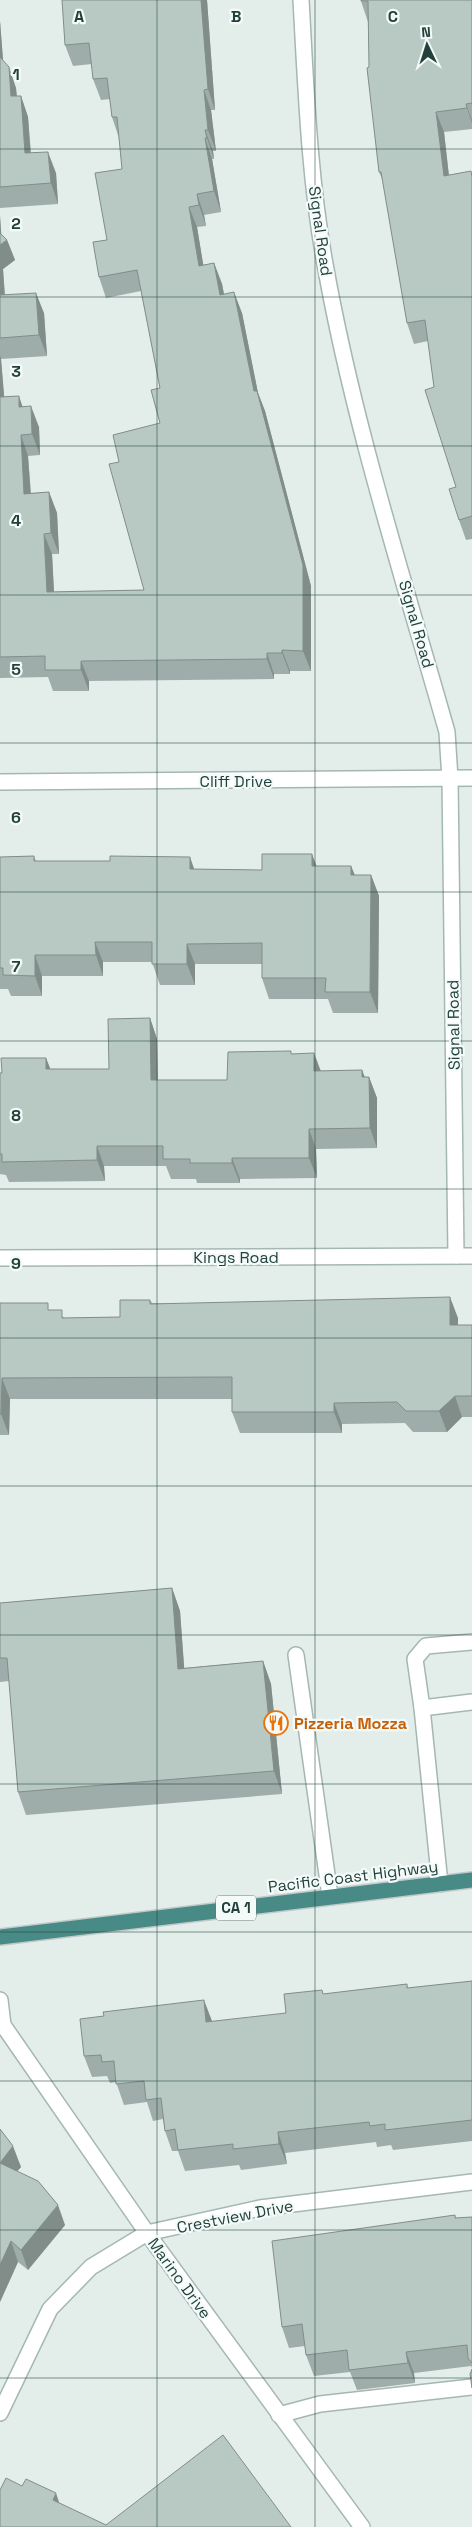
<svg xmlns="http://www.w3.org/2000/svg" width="472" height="2527" font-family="'Space Grotesk',sans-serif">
  <rect width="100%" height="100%" fill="#e3eeeb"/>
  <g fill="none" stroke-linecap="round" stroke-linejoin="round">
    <g stroke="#a5b7b3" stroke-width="18">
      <g id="service">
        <polyline points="296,1655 330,1896"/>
        <polyline points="422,1708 415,1659 426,1646 472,1642"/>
        <polyline points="440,1884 422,1708 472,1702"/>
        <polyline points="0,2000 3,2025"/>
        <polyline points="279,2415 320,2404 472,2387"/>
      </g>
    </g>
    <g stroke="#a5b7b3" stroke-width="18">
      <g id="minor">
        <path d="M 301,0 C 306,88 309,177 325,264 C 353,422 403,577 447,732 L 450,779 L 456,1256"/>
        <polyline points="0,1258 472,1256"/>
        <polyline points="3,2025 147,2233 362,2527"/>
        <polyline points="0,2413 50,2309 91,2267 147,2233 260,2208 472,2182"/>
      </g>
    </g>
    <g stroke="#a5b7b3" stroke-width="18">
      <polyline id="tertiary" points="0,782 472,778"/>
    </g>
    <g stroke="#c1cac9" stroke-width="18">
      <polyline id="trunk" points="0,1937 472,1880"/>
    </g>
    <use href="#service" stroke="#fff" stroke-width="15"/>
    <use href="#minor" stroke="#fff" stroke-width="15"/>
    <use href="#tertiary" stroke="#fff" stroke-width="15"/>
    <use href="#trunk" stroke="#488a85" stroke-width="15"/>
  </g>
  <g fill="#9eada9">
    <polygon points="207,0 215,110 211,110 216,151 213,151 214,159 212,159 221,212 204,215 206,226 197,227 203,265 214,263 222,284 224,294 242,313 258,393 265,411 311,586 311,671 290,671 290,674 274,674 274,679 89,681 89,691 53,691 48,677 0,678 0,216 1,235 7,240 15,260 3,269 5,295 44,313 47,356 1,359 4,397 22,406 39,427 40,455 28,456 31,493 49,492 57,513 59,554 52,554 54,592 144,590 119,462 160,423 160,388 141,291 106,298 99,277 122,169 119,138 112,117 110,99 101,100 93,79 92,64 73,66 65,45"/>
    <polygon points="472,0 472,129 444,132 449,175 471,171 472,174 472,539 466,540 459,520 456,487 434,387 428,341 414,344 407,323 383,181 379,172 368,22 361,1"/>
    <polygon points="0,21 3,60 16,88 17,96 21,96 28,117 31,153 56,173 58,204 0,208"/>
    <polygon points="34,856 36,861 194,869 262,870 316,866 351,866 355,875 371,875 379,896 378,1013 333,1013 328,999 269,999 262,978 262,964 195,964 195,985 160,985 152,962 103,962 103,976 42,976 42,996 11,996 8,989 0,989 0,857"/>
    <polygon points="150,1018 157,1039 158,1080 227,1080 292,1054 321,1071 362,1070 365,1077 369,1077 377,1098 377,1148 316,1149 317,1178 240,1179 240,1183 197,1183 196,1179 171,1179 166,1166 104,1166 105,1181 9,1182 6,1175 0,1174 0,1073 46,1058 50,1069 109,1069"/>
    <polygon points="150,1300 152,1303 458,1318 458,1325 472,1325 472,1417 462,1417 447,1432 413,1432 405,1423 342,1424 342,1433 240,1433 232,1412 232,1399 10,1399 9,1435 0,1435 0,1303 50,1310 65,1318 120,1317"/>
    <polygon points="172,1588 180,1611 184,1668 263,1661 271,1684 282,1794 26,1815 18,1792 9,1681 0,1682 0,1603"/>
    <polygon points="472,1981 472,2141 393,2150 391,2145 377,2147 376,2142 285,2153 287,2164 241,2170 239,2165 185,2171 178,2151 172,2151 165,2131 163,2119 153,2121 147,2102 124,2105 116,2082 110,2083 107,2076 92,2077 84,2056 286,2013 324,1994 407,1984 408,1988"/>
    <polygon points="0,2129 21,2167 17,2171 65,2225 28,2270 18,2262 0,2302"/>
    <polygon points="455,2215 456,2218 472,2217 472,2368 471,2366 414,2373 415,2383 357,2390 350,2372 314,2376 306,2355 305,2346 289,2348 282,2327"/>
  </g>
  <g fill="#818d89">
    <polygon points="201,0 207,0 215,110 208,89"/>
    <polygon points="0,21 4,73 0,63"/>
    <polygon points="9,67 16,88 18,117 11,96"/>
    <polygon points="204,90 211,110 216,151 208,130"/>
    <polygon points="21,96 28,117 32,174 25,153"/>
    <polygon points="466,104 472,120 472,123 467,108"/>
    <polygon points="436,112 444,132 451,196 444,176"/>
    <polygon points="205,130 213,151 214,159 207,138"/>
    <polygon points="205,138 212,159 221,212 214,191"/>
    <polygon points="48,152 56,173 58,204 51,183"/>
    <polygon points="197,194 204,215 206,226 199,205"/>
    <polygon points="189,207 197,227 207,287 199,266"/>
    <polygon points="0,216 2,244 7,240 15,260 3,269 6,316 0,298"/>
    <polygon points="214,263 222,284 228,316 220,295"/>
    <polygon points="234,292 242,313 258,393 265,411 311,586 311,671 303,651"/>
    <polygon points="36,293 44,313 47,356 39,335"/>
    <polygon points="0,355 1,359 6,418 0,403"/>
    <polygon points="19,396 26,417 19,407"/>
    <polygon points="31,406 39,427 40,455 32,434"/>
    <polygon points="21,435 28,456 32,514 24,494"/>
    <polygon points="49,492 57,513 59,554 51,533"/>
    <polygon points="44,534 52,554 55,612 47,592"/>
    <polygon points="282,650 290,671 290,674 282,653"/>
    <polygon points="267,653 274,674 274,679 267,659"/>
    <polygon points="81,661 89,681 89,691 81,670"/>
    <polygon points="312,854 320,875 312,866"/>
    <polygon points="190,857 197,877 190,869"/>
    <polygon points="351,866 359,886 351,875"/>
    <polygon points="371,875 379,896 378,1013 370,992"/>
    <polygon points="95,942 103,962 103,976 96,955"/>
    <polygon points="187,944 195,964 195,985 187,964"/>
    <polygon points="35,955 42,976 42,996 35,976"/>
    <polygon points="150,1018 157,1039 158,1100 151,1080"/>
    <polygon points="314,1053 322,1074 314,1071"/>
    <polygon points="46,1058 54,1078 46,1069"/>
    <polygon points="362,1070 369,1090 369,1077 377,1098 377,1148 370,1128 362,1077"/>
    <polygon points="309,1129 316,1149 317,1178 309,1158"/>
    <polygon points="97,1146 104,1166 105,1181 97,1160"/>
    <polygon points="232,1158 240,1179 240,1183 232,1163"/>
    <polygon points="450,1297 458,1318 458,1346 450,1325"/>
    <polygon points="2,1378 10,1399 9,1435 1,1414"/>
    <polygon points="455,1396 462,1417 447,1432 439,1411"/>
    <polygon points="334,1403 342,1424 342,1433 334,1412"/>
    <polygon points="172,1588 180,1611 186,1692 178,1669"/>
    <polygon points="263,1661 271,1684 282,1794 274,1771"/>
    <polygon points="204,2000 212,2021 206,2022"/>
    <polygon points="278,2132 285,2153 287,2164 279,2144"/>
    <polygon points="13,2146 21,2167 7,2183 0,2163"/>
    <polygon points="58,2205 65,2225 28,2270 21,2250"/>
    <polygon points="11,2241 18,2262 0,2302 0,2265"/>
    <polygon points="406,2352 414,2373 415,2383 408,2363"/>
    <polygon points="56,2493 62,2511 53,2500"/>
  </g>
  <g fill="#b8c9c4" stroke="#818d89">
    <polygon points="62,0 201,0 208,89 204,90 208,130 205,130 207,138 205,138 214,191 197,194 199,205 189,207 199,266 214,263 220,295 234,292 254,391 257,391 303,565 303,651 282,650 282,653 267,653 267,659 81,661 81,670 45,670 45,656 0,657 0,397 19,396 19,407 31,406 32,434 21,435 24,494 49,492 51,533 44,534 47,592 144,590 109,464 119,462 113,435 160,423 151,390 160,388 137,270 99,277 93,242 107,240 95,173 122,169 117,117 112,117 107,78 93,79 89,43 65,45"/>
    <polygon points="361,0 472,0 472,103 466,104 467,108 436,112 444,176 471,171 472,177 472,516 459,520 449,489 456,487 425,390 434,387 425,320 407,323 381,172 379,172 367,68 369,67 368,1 361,1"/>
    <polygon points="0,57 9,67 11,96 21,96 25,153 48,152 51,183 0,187"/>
    <polygon points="0,233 7,240 0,245"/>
    <polygon points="36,293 39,335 0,338 0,295"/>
    <polygon points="262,854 312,854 312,866 351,866 351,875 371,875 370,992 325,992 326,978 262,978 262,943 187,944 187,964 152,964 152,942 95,942 96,955 35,955 35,976 3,975 3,968 0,968 0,857 34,856 34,861 110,861 110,856 190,857 190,869 262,870"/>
    <polygon points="150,1018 151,1080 227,1080 228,1052 291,1051 291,1054 314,1053 314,1071 362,1070 362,1077 369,1077 370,1128 309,1129 309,1158 232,1158 232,1163 190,1163 190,1159 163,1159 163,1146 97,1146 97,1160 2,1162 2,1154 0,1154 0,1073 2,1073 1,1058 46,1058 46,1069 109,1069 108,1019"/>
    <polygon points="450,1297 450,1325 472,1325 472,1396 455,1396 439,1411 406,1411 397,1402 334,1403 334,1412 232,1412 232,1377 2,1378 1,1414 0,1414 0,1303 48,1303 48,1310 62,1310 62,1318 120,1317 120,1300 150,1300 150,1304"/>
    <polygon points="172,1588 178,1669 263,1661 274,1771 18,1792 7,1658 0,1658 0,1603"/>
    <polygon points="472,1981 472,2120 385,2130 385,2124 370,2126 369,2122 278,2132 279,2144 233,2149 233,2144 178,2150 175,2129 165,2131 161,2098 146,2100 144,2081 116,2084 114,2061 102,2062 101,2055 84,2056 80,2019 104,2016 103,2012 204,2000 206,2022 286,2013 284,1994 322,1990 323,1994 407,1984 407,1988"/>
    <polygon points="0,2129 13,2146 0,2163"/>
    <polygon points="0,2163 38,2181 58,2205 21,2250 11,2241 0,2265"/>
    <polygon points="455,2215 455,2218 472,2217 472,2363 468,2358 467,2345 406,2352 408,2363 349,2370 347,2350 306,2355 302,2324 282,2327 272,2241"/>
    <polygon points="472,2369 472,2388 470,2374"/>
    <polygon points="223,2435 291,2527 0,2527 0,2490 6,2478 22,2486 26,2479 56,2493 53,2500 106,2525"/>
  </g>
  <path fill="none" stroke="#21413d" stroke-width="1" stroke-opacity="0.55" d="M 157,0 L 157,2527M 315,0 L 315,2527M 0,149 L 472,149M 0,297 L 472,297M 0,446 L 472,446M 0,595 L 472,595M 0,743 L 472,743M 0,892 L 472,892M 0,1041 L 472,1041M 0,1189 L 472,1189M 0,1338 L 472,1338M 0,1486 L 472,1486M 0,1635 L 472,1635M 0,1784 L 472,1784M 0,1932 L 472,1932M 0,2081 L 472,2081M 0,2230 L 472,2230M 0,2378 L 472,2378"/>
  <defs>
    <g id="restaurant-ring" transform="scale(1.25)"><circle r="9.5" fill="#f4faf8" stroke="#e8710a" stroke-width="1.5"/><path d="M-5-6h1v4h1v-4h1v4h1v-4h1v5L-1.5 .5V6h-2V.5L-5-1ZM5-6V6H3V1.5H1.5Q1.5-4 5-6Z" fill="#e8710a"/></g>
  </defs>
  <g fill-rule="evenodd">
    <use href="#restaurant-ring" x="276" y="1723"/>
  </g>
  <g text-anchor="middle" stroke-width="4.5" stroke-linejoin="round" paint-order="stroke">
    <rect fill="#f4faf8" stroke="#607875" stroke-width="1" x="216" y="1895.5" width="40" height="25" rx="4"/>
    <g font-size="15" font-weight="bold" fill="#21413d">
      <text x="236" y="1913">CA 1</text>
    </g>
    <g font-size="16" fill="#21413d" stroke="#f4faf8">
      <text transform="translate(321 231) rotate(82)" y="6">Signal Road</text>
      <text transform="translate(417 624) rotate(74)" y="6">Signal Road</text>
      <text x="236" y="787">Cliff Drive</text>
      <text transform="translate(453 1025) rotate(-91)" y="6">Signal Road</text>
      <text x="236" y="1263">Kings Road</text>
      <text transform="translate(353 1876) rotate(-7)" y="6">Pacific Coast Highway</text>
      <text transform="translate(235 2216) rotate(-11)" y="6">Crestview Drive</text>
      <text transform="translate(180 2278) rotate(54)" y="6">Marino Drive</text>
    </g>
    <g font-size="16" font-weight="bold" fill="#c56008" stroke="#f4faf8" text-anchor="start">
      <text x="294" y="1729">Pizzeria Mozza</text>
    </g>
  </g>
  <g font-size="16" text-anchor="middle" font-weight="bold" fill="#21413d" stroke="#f4faf8" stroke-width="4.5" stroke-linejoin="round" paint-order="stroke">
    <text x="79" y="22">A</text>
    <text x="236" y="22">B</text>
    <text x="393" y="22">C</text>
    <text x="16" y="80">1</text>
    <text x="16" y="229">2</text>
    <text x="16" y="377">3</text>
    <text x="16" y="526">4</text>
    <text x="16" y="675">5</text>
    <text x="16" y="823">6</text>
    <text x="16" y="972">7</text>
    <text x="16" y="1121">8</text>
    <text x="16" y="1269">9</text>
  </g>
  <g transform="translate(427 45) rotate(356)" stroke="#f4faf8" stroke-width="4" paint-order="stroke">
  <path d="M0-4L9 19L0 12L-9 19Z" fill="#21413d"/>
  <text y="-8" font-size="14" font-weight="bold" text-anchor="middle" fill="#21413d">N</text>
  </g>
</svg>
